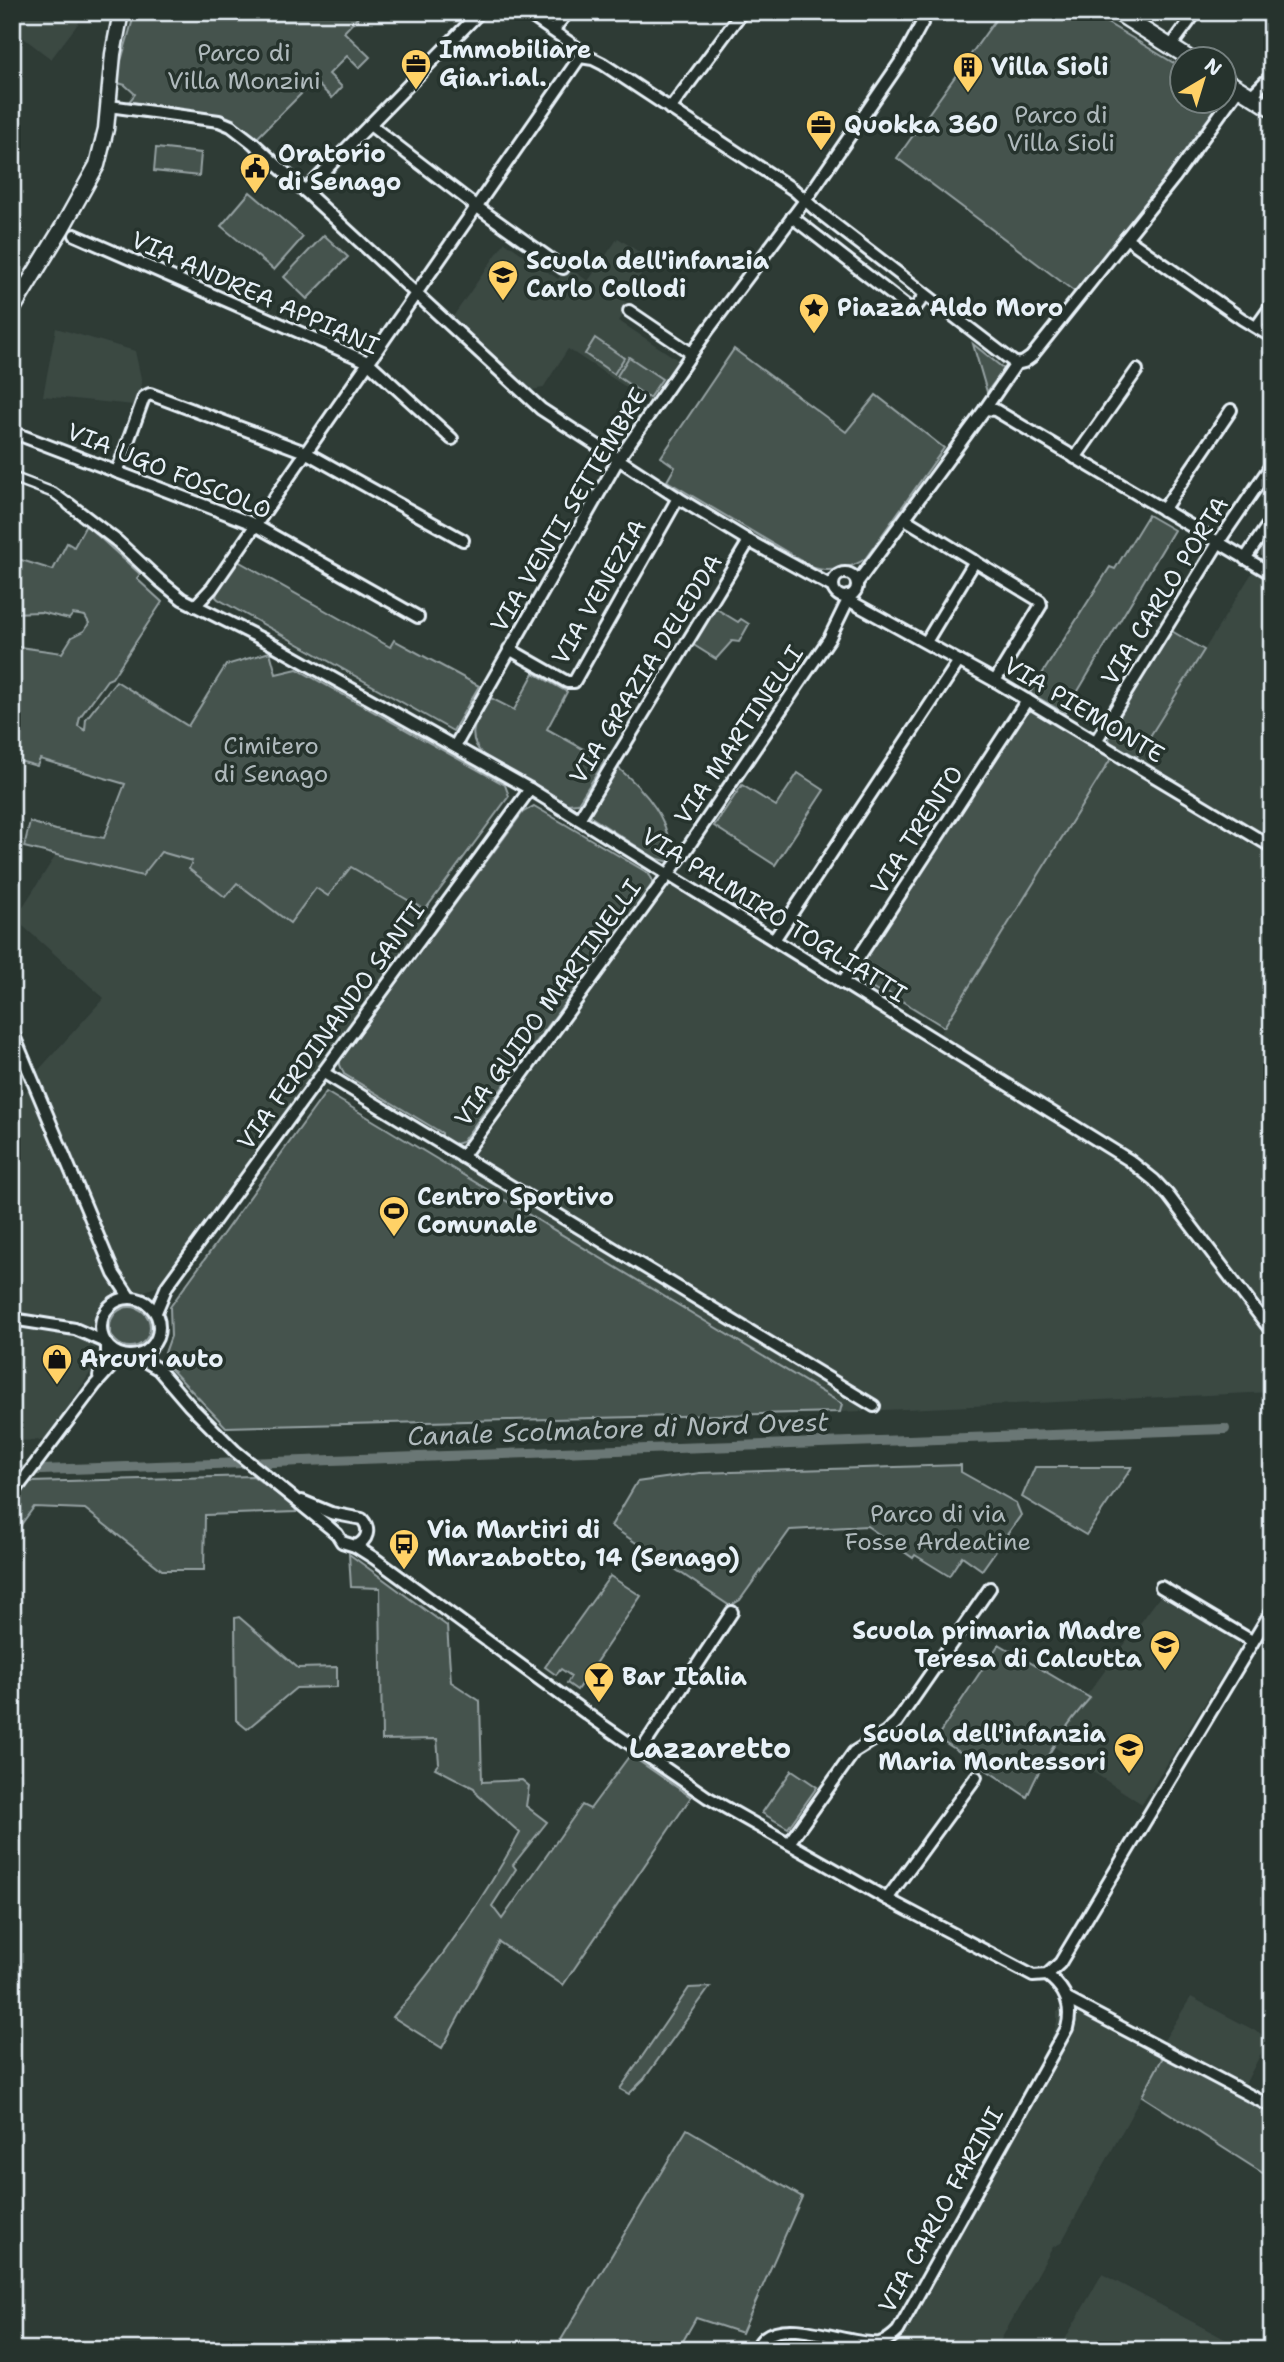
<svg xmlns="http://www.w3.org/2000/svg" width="1284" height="2362" font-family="'Shantell Sans',sans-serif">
  <rect width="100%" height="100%" fill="#2e3b35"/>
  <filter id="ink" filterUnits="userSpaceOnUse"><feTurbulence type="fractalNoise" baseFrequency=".0143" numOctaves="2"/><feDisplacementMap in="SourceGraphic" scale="14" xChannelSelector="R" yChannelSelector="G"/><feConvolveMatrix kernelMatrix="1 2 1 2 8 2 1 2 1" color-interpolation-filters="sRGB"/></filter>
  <g filter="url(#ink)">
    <g fill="#3b4843">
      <polygon points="12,12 87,12 51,59 12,29"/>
      <polygon points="618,238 651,260 623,300 630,305 619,321 678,360 649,402 568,349 543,388 531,390 452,318 505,242 558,279 568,267 588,281"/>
      <polygon points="56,328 135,351 142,383 134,405 43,396"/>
      <polygon points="1255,568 1272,578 1272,1392 840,1412 841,1404 445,1164 660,875 935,1042 1114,755 1133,765"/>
      <polygon points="161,851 192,861 225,897 237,882 316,887 328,896 351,867 431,914 159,1286 105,1305 94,1328 96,1364 47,1440 12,1441 12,1109 31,1085 36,1073 104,998 15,919 56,855 141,876"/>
      <polygon points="1161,1595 1236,1638 1239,1649 1142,1804 1053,1746 1090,1698 1087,1695"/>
      <polygon points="1191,1997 1269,2038 1240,2094 1163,2057 1061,2243 1053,2247 995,2350 883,2350 878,2334 893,2326 900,2317 1051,2039 1057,2022 1057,2012 1070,2004 1158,2050"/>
      <polygon points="1102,2274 1240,2347 1239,2350 1059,2350"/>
    </g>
    <g fill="#45524e" stroke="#96a2a3" stroke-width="2">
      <polygon points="135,12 363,12 344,32 370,57 359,68 347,56 329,74 342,87 332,98 314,81 256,139 220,117 128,103 135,94 125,85 115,82"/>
      <polygon points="1001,12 1089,12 1182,68 1182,102 1224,102 1225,94 1229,96 1137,218 1075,292 897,158"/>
      <polygon points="156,148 201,153 199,176 154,171"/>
      <polygon points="250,192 303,237 274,270 221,226"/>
      <polygon points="324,235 348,257 307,299 284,277"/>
      <polygon points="595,338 624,358 614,374 585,354"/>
      <polygon points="973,344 1004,369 987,392"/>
      <path d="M 734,349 L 846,432 L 876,395 L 944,448 L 865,559 C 852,568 829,573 814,568 L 667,481 L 675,467 L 661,457 Z"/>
      <polygon points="629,357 662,379 649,398 617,376"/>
      <polygon points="1148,515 1174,530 1065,713 1030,693 1110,567 1115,569"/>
      <polygon points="86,525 140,574 137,579 162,602 112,678 107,680 80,717 78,726 85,730 86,719 116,681 188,726 226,665 270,652 276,674 297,669 505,785 509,796 425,910 351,867 328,896 316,888 290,923 237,883 225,897 189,869 192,861 161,852 142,876 24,847 30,822 56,830 104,838 125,784 40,759 37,766 12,759 12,646 62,653 72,637 84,631 89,623 85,616 73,614 69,619 40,612 12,613 12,557 53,570 67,543 74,547"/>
      <polygon points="238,561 390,647 394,640 479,686 453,731 218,599 216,597 217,592"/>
      <polygon points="715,608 738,622 741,619 749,624 739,642 732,641 716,659 692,644"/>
      <polygon points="1170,630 1204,650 1137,757 1110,742 1107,731"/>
      <path d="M 534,673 L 567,692 L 547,729 L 605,761 L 578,803 L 567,804 L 483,755 C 463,733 478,720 491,698 L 514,710 Z"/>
      <polygon points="1033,710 1112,757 944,1027 884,990 880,993 863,983 857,971 1022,715"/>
      <path d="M 616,766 C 646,791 673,821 670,862 L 655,858 L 591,817 L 590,809 Z"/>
      <polygon points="798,773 824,790 775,865 714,826 742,785 776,806"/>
      <polygon points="534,806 648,873 652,879 652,886 462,1142 455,1144 442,1141 442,1133 344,1074 340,1065 340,1060 523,812"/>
      <polygon points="326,1092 842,1404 840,1412 226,1427 166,1364 165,1353 171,1336 170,1307"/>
      <circle cx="130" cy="1327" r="20"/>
      <polygon points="961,1465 961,1472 1016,1503 1021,1515 982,1570 962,1556 949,1576 915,1555 913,1558 867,1526 790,1530 740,1600 730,1606 611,1526 637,1482 700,1473"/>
      <polygon points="1035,1467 1132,1467 1086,1535 1022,1497"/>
      <polygon points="253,1476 295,1507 296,1512 205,1515 204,1570 162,1570 85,1509 34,1507 12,1537 12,1506 30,1482"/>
      <path d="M 349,1554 L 447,1626 L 451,1682 L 480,1701 L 482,1782 L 522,1780 L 529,1786 L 526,1806 L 547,1822 L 513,1865 L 516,1869 L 492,1906 L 502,1919 L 582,1805 L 590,1809 L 630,1755 L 691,1797 L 563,1985 L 499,1942 L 442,2048 L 393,2017 C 442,1960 483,1899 520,1833 L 478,1795 L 474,1788 L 435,1768 L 439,1763 L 437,1739 L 382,1740 L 380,1588 L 351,1587 Z"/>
      <polygon points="610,1576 641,1596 577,1690 567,1683 571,1676 561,1669 556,1675 545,1667"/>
      <polygon points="239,1617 298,1668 337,1667 337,1687 296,1688 247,1729 236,1720 235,1618"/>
      <path d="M 999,1644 L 1090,1698 C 1063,1728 1043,1760 1027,1797 L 937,1737 Z"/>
      <polygon points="792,1770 817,1787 788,1828 762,1813"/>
      <polygon points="710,1987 644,2079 629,2094 620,2089 689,1988"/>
      <polygon points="1163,2057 1272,2111 1272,2179 1142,2096"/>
      <polygon points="687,2129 802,2197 742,2333 696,2318 678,2350 555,2350"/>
    </g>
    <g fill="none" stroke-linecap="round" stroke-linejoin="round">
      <polyline stroke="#6b7775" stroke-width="10" points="12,1471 1225,1429"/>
      <g stroke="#e8f1f8" stroke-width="13">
        <polyline id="pedestrian" points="12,477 54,493 69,504"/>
      </g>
      <g stroke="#e8f1f8" stroke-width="16">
        <g id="minor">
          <polyline points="525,12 579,49 581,53 580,57"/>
          <polyline points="553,30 568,12"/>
          <polyline points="1171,46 1196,12"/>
          <polyline points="580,57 593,59 603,64 794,190 816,210 1016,364"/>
          <polyline points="1251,96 1272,75"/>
          <polyline points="109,106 219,121 231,126 253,143 541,409 678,498 749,541 833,587"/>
          <polyline points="670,109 742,12"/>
          <polyline points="370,125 473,204 563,268"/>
          <polyline points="305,191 480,12"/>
          <polyline points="792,217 913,311 925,295"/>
          <polyline points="75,235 368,362 452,439"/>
          <polyline points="1126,238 1242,319 1272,337"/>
          <polyline points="629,311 691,353"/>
          <polyline points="1257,326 1272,305"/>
          <polyline points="985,409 995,410 1272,574"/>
          <polyline points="12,432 251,523 418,617"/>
          <polyline points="1075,458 1137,370"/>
          <polyline points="117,472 144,397 150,394 305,452 463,540"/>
          <polyline points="69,504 117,541 160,581 182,599 268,642 530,789 1129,1160 1154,1180 1168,1195 1272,1332"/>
          <polyline points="1163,510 1231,410"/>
          <polyline points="905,519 1040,601 1041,605 995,681"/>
          <polyline points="1245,559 1272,519"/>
          <circle cx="845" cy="585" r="12"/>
          <polyline points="857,583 985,409 1016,364 1024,362 1031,357 1174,178 1239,88"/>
          <polyline points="848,596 848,600 859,606 995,681 1272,847"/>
          <polyline points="195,606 212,588 580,57"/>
          <polyline points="926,642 975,561"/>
          <polyline points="509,649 567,682 574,682 678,498"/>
          <polyline points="1096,741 1222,537 1272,464"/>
          <polyline points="455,746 618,460 708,330 812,191 903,58 928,12"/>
          <polyline points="579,819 749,541"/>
          <polyline points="774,940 959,661"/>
          <polyline points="842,983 1027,700"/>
          <polyline points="12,1031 114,1274 130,1298"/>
          <polyline points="324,1073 874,1406"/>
          <polyline points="462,1157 686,850 829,639 848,600"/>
          <circle cx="130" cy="1327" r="29"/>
          <polyline points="156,1312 167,1286 530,789"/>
          <polyline points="12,1319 75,1329 105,1342"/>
          <polyline points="136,1356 158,1369 189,1405 235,1451 329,1527 337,1534 342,1542 355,1546 374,1558 598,1722 707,1797 887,1899 1033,1976 1047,1975 1060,1963 1272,1610"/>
          <polyline points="99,1376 107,1354 107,1345"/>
          <polyline points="12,1495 95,1385 122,1355"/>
          <path d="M 302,1501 L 331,1513 L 362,1519 C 371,1529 368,1541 355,1546"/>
          <polyline points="1161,1587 1252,1641"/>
          <polyline points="640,1752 732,1612"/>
          <polyline points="789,1843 854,1752 886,1732 897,1722 990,1588"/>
          <polyline points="887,1899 976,1777"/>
          <polyline points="1067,1999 1272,2107"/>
          <path d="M 754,2350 C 758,2346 761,2340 765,2337 C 791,2317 849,2346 879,2343 C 887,2342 893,2336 898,2331 L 1067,2028 C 1073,2006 1066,1989 1047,1975"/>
        </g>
      </g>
      <g stroke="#e8f1f8" stroke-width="19">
        <g id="tertiary">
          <polyline points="1116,12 1192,60"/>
          <polyline points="1224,79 1272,109"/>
          <polyline points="12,310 62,228 97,165 106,129 113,54 121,12"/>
        </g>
      </g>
      <use href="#pedestrian" stroke="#26332d" stroke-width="8"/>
      <use href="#minor" stroke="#26332d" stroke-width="10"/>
      <use href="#tertiary" stroke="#26332d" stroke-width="14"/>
    </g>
  </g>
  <defs>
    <g id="office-pin" transform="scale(1.575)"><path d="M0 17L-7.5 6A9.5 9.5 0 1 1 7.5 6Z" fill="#ffd166" stroke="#26332d"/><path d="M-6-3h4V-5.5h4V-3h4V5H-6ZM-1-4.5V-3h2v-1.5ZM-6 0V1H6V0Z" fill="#111"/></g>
    <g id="building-pin" transform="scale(1.575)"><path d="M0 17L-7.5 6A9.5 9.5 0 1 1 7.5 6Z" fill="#ffd166" stroke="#26332d"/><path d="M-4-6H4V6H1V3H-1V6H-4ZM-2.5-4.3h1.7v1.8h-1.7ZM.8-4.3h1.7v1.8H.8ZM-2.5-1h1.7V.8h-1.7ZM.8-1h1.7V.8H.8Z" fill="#111"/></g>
    <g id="civic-pin" transform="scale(1.575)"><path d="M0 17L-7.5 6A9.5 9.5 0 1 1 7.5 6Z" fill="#ffd166" stroke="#26332d"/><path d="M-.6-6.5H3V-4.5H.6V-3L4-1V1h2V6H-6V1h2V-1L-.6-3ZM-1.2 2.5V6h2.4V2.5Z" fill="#111"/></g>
    <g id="school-pin" transform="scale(1.575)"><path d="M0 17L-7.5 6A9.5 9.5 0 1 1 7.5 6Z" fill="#ffd166" stroke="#26332d"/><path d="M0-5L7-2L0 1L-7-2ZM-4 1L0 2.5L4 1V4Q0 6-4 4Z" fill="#111"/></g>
    <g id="sight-pin" transform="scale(1.575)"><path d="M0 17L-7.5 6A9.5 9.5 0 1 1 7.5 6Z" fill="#ffd166" stroke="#26332d"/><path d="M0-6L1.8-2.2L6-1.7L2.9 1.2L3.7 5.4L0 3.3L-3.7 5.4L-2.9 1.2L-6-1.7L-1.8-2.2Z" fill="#111"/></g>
    <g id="stadium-pin" transform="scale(1.575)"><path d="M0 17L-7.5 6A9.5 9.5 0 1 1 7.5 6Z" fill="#ffd166" stroke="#26332d"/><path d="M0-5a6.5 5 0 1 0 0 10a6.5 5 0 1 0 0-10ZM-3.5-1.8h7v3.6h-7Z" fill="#111"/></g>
    <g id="shop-pin" transform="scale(1.575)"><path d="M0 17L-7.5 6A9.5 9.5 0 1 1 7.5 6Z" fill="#ffd166" stroke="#26332d"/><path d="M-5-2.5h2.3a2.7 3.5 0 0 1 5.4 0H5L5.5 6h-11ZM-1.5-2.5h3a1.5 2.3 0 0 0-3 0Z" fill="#111"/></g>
    <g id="bus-pin" transform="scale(1.575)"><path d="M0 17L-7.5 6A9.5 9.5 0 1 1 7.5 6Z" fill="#ffd166" stroke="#26332d"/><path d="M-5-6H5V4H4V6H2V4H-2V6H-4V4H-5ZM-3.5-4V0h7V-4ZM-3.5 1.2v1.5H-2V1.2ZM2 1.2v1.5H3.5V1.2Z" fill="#111"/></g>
    <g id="bar-pin" transform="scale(1.575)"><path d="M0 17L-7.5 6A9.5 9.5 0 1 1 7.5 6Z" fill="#ffd166" stroke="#26332d"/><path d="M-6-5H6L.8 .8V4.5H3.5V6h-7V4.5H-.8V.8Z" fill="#111"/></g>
  </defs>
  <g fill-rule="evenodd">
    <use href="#office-pin" x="416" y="64"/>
    <use href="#building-pin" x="968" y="67"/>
    <use href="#office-pin" x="821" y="125"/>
    <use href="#civic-pin" x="255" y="168"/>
    <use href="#school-pin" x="503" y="275"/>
    <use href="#sight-pin" x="814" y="308"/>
    <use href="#stadium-pin" x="394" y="1211"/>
    <use href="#shop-pin" x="57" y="1359"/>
    <use href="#bus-pin" x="404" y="1544"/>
    <use href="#school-pin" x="1165" y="1645"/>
    <use href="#bar-pin" x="599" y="1677"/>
    <use href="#school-pin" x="1129" y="1748"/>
  </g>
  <g text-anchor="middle" stroke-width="7" stroke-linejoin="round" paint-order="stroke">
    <g font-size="24" font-weight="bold" fill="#e8f1f8" stroke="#26332d" text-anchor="start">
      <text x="439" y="58">Immobiliare<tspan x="439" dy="28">Gia.ri.al.</tspan></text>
      <text x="991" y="75">Villa Sioli</text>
      <text x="844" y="133">Quokka 360</text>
      <text x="278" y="162">Oratorio<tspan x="278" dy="28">di Senago</tspan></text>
      <text x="526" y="269">Scuola dell'infanzia<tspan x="526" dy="28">Carlo Collodi</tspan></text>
      <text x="837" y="316">Piazza Aldo Moro</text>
      <text x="417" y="1205">Centro Sportivo<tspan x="417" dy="28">Comunale</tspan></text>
      <text x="80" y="1367">Arcuri auto</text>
      <text x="427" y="1538">Via Martiri di<tspan x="427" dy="28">Marzabotto, 14 (Senago)</tspan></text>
      <text x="1142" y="1639" text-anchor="end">Scuola primaria Madre<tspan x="1142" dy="28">Teresa di Calcutta</tspan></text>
      <text x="622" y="1685">Bar Italia</text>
      <text x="1106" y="1742" text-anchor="end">Scuola dell'infanzia<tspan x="1106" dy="28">Maria Montessori</tspan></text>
    </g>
    <g font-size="24" fill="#afb9bc" stroke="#26332d">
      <text x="244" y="61">Parco di<tspan x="244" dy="28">Villa Monzini</tspan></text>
      <text x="1061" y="123">Parco di<tspan x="1061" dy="28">Villa Sioli</tspan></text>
      <text x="271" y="754">Cimitero<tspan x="271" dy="28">di Senago</tspan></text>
      <text x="938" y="1522">Parco di via<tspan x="938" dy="28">Fosse Ardeatine</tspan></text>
    </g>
    <g font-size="24" fill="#e8f1f8" stroke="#26332d">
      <text transform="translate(255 293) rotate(24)" y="8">VIA ANDREA APPIANI</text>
      <text transform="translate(169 471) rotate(22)" y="8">VIA UGO FOSCOLO</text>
      <text transform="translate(569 510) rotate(-59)" y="8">VIA VENTI SETTEMBRE</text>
      <text transform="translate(1165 591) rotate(-58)" y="8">VIA CARLO PORTA</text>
      <text transform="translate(599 592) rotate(-60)" y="8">VIA VENEZIA</text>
      <text transform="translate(646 669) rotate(-58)" y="8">VIA GRAZIA DELEDDA</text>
      <text transform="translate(1084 710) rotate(31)" y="8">VIA PIEMONTE</text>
      <text transform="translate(739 735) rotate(-56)" y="8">VIA MARTINELLI</text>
      <text transform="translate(917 830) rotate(-57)" y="8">VIA TRENTO</text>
      <text transform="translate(774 915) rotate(32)" y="8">VIA PALMIRO TOGLIATTI</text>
      <text transform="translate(548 1003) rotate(-54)" y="8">VIA GUIDO MARTINELLI</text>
      <text transform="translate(331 1026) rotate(-54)" y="8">VIA FERDINANDO SANTI</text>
      <text transform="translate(941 2210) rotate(-61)" y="8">VIA CARLO FARINI</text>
    </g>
    <g font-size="26" font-style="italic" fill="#b0babd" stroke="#26332d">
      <text transform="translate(618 1429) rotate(-2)" y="9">Canale Scolmatore di Nord Ovest</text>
    </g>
    <g font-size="28" font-weight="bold" fill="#e8f1f8" stroke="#26332d">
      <text x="710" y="1758">Lazzaretto</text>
    </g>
  </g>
  <rect width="1284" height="2362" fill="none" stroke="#26332d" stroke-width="42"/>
  <rect x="21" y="21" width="1242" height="2320" fill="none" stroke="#e8f1f8" stroke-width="2.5" filter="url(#ink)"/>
  <g transform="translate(1203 80) rotate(38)"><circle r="33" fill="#26332d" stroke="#747f7e" stroke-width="2"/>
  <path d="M0-5L12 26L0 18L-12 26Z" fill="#ffd166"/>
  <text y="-10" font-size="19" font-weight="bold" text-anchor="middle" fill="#e8f1f8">N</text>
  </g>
</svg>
